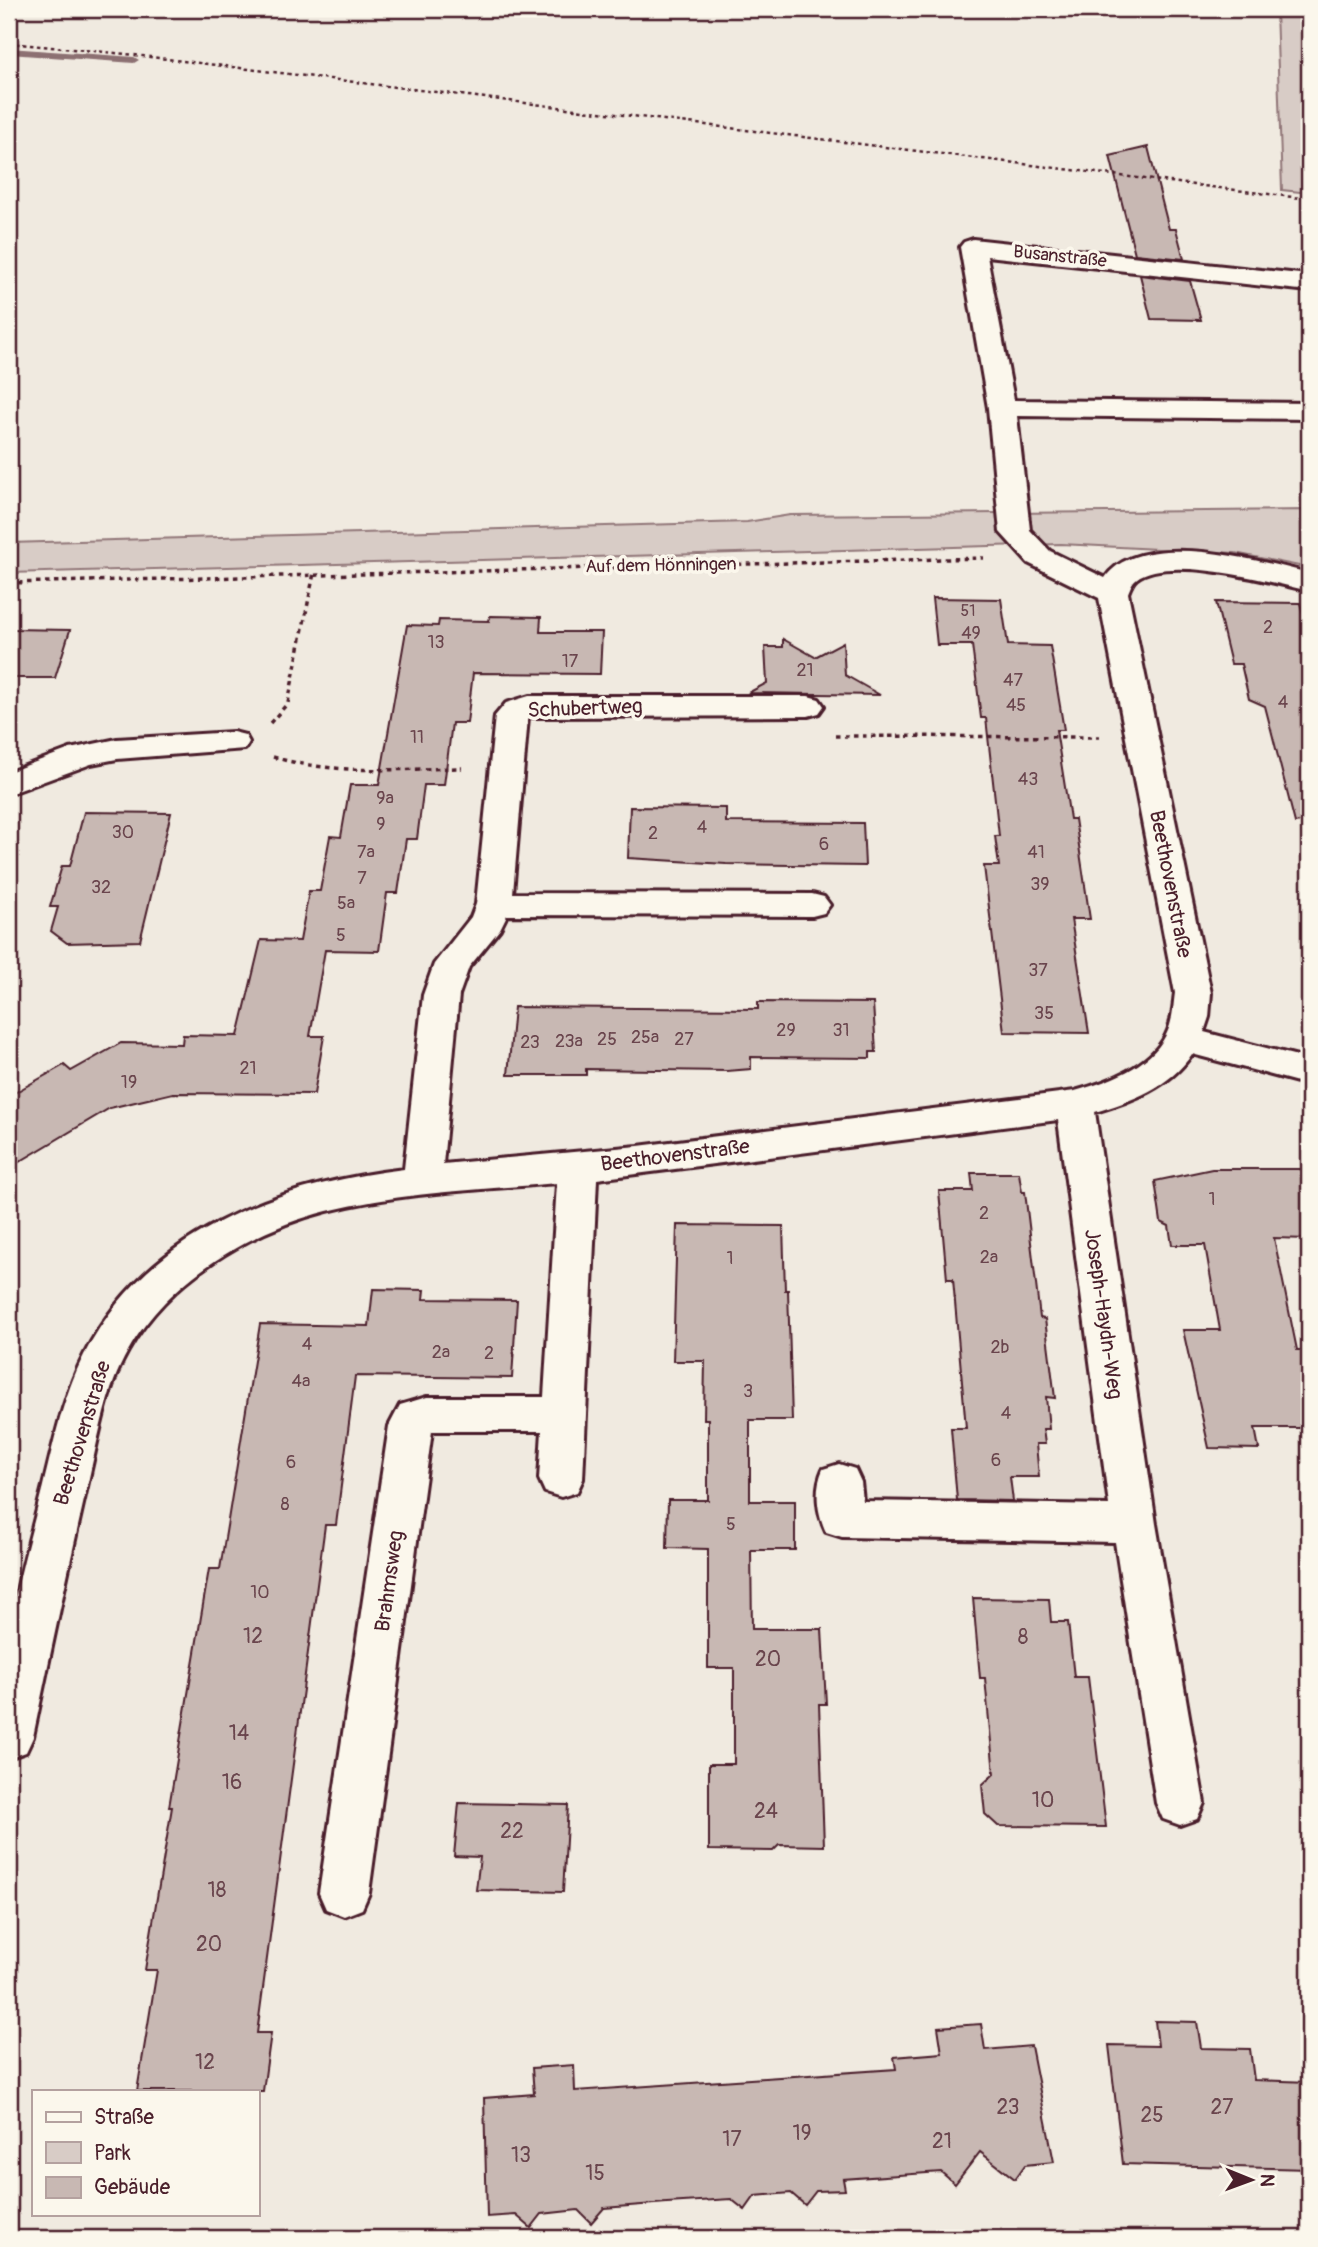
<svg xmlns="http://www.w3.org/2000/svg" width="1318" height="2247" font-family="Pangolin,sans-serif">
  <rect width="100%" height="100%" fill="#f0eae0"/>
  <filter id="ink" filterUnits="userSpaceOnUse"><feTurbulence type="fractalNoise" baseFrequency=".0143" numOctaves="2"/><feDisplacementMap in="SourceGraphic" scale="14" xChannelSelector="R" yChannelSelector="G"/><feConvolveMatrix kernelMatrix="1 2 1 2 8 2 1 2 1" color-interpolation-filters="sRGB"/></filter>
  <g filter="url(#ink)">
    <g fill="#d8ccc6" stroke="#917678" stroke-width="2">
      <polygon points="1276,9 1309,9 1309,193 1282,190"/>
      <polygon points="1309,510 1309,568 1235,553 1061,544 9,573 9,543 747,522 790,515"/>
    </g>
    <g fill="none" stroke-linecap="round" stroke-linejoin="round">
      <polygon fill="#8c6f72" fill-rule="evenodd" points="9,48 134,57 139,60 134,63 9,54"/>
    </g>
    <g fill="#c8b8b3" stroke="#4a1f2b" stroke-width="2">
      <polygon points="1148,147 1169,229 1176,229 1184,259 1135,254 1110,156"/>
      <polygon points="1140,275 1190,281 1201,320 1151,319"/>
      <polygon points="932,598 1001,599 1008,645 1050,646 1064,730 1056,730 1070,819 1075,819 1090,919 1071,919 1089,1033 1004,1032 984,866 999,866 995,836 999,836 986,718 981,718 972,645 937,645"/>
      <polygon points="1216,602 1300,603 1309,635 1309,821 1295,823 1265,706 1249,699 1241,664 1231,664"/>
      <polygon points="490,616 541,617 540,632 602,632 600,674 473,673 467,723 452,723 444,785 424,785 417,839 406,839 398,893 387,893 379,951 325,950 310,1036 324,1036 314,1094 173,1093 110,1108 9,1168 9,1096 64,1065 71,1071 121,1043 182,1044 183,1035 238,1036 261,940 300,941 309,891 320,891 330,836 341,837 350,785 379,785 407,625 438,626 439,620 489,621"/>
      <polygon points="9,629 70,630 55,678 9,678"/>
      <polygon points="783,639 815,657 843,642 845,675 880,695 748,693 767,683 765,647 783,647"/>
      <polygon points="630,807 726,808 726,822 863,823 865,866 726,864 628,858"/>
      <polygon points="84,812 171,813 140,941 67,943 51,931 58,907 50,907 62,866 70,866"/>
      <polygon points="758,1002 873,1003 876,1052 870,1052 870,1058 751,1057 751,1069 727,1071 586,1069 586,1075 508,1075 514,1007 758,1009"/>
      <polygon points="1212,1169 1309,1169 1309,1239 1274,1238 1297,1350 1309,1350 1309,1428 1255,1428 1259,1449 1209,1448 1183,1330 1220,1330 1205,1245 1172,1245 1169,1226 1161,1222 1155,1181"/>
      <polygon points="971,1173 1019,1173 1022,1192 1025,1192 1040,1318 1045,1319 1055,1398 1046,1397 1049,1429 1043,1429 1045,1444 1036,1444 1039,1477 1010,1477 1013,1501 957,1500 951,1428 966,1428 953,1279 947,1279 939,1191 973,1191"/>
      <polygon points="677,1225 783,1226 785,1290 788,1290 792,1420 750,1420 750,1501 795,1501 795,1550 751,1550 752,1629 822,1629 826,1704 819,1704 824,1846 779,1845 773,1851 709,1850 709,1764 734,1764 734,1668 708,1668 708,1549 667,1548 668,1500 708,1500 708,1419 704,1419 705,1361 673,1361"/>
      <polygon points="373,1289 424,1290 423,1299 517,1300 512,1378 355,1376 336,1525 325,1525 257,2033 271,2033 263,2091 137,2091 157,1970 145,1970 172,1807 169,1807 209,1569 220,1569 260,1324 369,1326"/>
      <polygon points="973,1598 1049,1599 1051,1622 1068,1622 1074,1677 1088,1677 1106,1827 998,1826 985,1814 982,1785 994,1774 985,1678 980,1678"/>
      <polygon points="459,1803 568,1805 563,1892 476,1890 480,1857 454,1856"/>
      <polygon points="1155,2021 1197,2022 1201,2048 1250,2049 1254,2080 1309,2082 1309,2169 1123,2164 1109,2045 1158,2046"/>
      <polygon points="981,2024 985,2050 1031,2046 1054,2162 1025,2165 1015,2179 980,2152 955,2184 941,2172 843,2179 845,2190 816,2191 805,2205 791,2193 755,2196 745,2210 731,2199 667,2203 604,2208 591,2223 578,2210 542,2214 531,2228 516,2215 487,2217 484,2098 534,2094 532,2068 574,2065 575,2091 896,2069 894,2057 942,2053 938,2027"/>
    </g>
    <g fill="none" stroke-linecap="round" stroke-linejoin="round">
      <g stroke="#4a1f2b" stroke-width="6">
        <g id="street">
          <path d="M 973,239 L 1309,275 L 1309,291 L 987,256 L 1014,400 L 1309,403 L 1309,419 L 1017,416 L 1030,530 L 1050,551 L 1105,578 C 1140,527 1259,561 1309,573 L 1309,591 C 1271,582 1167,554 1136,579 C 1132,582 1130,588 1128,593 L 1211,993 L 1209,1017 L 1204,1032 L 1309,1059 L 1309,1085 L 1192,1054 C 1170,1087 1132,1101 1095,1112 L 1156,1524 L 1204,1803 L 1197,1819 L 1180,1825 L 1163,1819 L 1156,1803 L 1115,1542 L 842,1537 L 826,1532 C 817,1513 814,1489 823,1469 L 839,1464 L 855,1469 L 861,1482 L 863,1501 L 1109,1505 L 1058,1120 L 597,1179 L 583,1479 L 577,1492 L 561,1497 L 545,1492 L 539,1479 L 542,1431 L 432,1431 L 369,1893 L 362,1909 L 344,1916 L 326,1909 L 319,1893 L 389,1426 L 400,1405 L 427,1397 L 544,1397 L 557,1183 C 480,1190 402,1192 327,1211 C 249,1231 168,1280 128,1351 C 106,1389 99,1436 89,1478 C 69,1564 51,1651 33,1737 L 26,1752 L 9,1758 C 9,1730 9,1701 9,1673 C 9,1659 7,1644 9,1631 C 17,1582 31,1534 43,1486 C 54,1442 63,1396 84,1355 C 145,1234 276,1184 404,1169 L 423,995 L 434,964 L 471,917 L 476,904 L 495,716 L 506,703 L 529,696 L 808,696 L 819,699 L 824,706 L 819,713 L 808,716 L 528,717 L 513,893 L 812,894 L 824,897 L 830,905 L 824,913 L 812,916 L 507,915 L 500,929 L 469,967 L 459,995 L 443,1164 L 638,1146 L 1075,1091 C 1107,1082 1150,1067 1166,1035 C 1173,1022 1173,1007 1175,993 L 1099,598 L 1028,563 L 1000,532 L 988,408 L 960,247 L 964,242 Z"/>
          <polygon points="233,732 245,735 249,742 245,749 117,759 91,764 9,794 9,772 70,749 117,739"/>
        </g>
      </g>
      <polyline stroke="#4a1f2b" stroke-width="2.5" stroke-dasharray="3.5 3.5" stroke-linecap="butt" points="9,43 126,54 1309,199"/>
      <g stroke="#4a1f2b" stroke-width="3.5" stroke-dasharray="4.5 4.5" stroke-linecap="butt">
        <polyline points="9,583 984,558"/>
        <polyline points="270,723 288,703 314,573"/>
        <polyline points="835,736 1100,737"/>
        <path d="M 273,757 C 334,775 399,769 462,768"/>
      </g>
      <use href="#street" fill="#fbf7ec" fill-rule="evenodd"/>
    </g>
  </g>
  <g text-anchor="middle" stroke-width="7" stroke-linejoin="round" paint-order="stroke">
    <g font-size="16" fill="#6a454d">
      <text x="968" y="616">51</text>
    </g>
    <g font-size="18" fill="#4a1f2b" stroke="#fbf7ec">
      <text transform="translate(1060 256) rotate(6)" y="6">Busanstraße</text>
      <text transform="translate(661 565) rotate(-1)" y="6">Auf dem Hönningen</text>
    </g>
    <g font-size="18" fill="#6a454d">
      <text x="1268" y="633">2</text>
      <text x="971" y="639">49</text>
      <text x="436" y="648">13</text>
      <text x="570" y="667">17</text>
      <text x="805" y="676">21</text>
      <text x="1013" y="686">47</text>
      <text x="1283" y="708">4</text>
      <text x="1016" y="711">45</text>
      <text x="417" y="743">11</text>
      <text x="1028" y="785">43</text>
      <text x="385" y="804">9a</text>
      <text x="381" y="830">9</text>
      <text x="702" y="833">4</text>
      <text x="123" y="838">30</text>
      <text x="653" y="839">2</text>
      <text x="824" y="850">6</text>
      <text x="366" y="858">7a</text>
      <text x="1036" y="858">41</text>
      <text x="362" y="884">7</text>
      <text x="1040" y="890">39</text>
      <text x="101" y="893">32</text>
      <text x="346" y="909">5a</text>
      <text x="341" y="941">5</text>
      <text x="1038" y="976">37</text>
      <text x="1044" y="1019">35</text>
      <text x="786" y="1036">29</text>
      <text x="841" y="1036">31</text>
      <text x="645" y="1043">25a</text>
      <text x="607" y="1045">25</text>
      <text x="684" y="1045">27</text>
      <text x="569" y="1047">23a</text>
      <text x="530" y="1048">23</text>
      <text x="248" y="1074">21</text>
      <text x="129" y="1088">19</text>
      <text x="1212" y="1205">1</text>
      <text x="984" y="1219">2</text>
      <text x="989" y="1263">2a</text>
      <text x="730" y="1264">1</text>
      <text x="307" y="1350">4</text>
      <text x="1000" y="1353">2b</text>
      <text x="441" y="1358">2a</text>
      <text x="489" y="1359">2</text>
      <text x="301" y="1387">4a</text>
      <text x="748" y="1397">3</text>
      <text x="1006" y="1419">4</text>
      <text x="996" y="1466">6</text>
      <text x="291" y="1468">6</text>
      <text x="285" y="1510">8</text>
      <text x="731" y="1530">5</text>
      <text x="260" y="1598">10</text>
    </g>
    <g font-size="21" fill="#4a1f2b" stroke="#fbf7ec">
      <text transform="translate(585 708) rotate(-2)" y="7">Schubertweg</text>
      <text transform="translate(1171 884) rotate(79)" y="7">Beethovenstraße</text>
      <text transform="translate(675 1155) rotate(-7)" y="7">Beethovenstraße</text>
      <text transform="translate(1104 1314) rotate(82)" y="7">Joseph-Haydn-Weg</text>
      <text transform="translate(82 1433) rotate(-73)" y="7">Beethovenstraße</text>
      <text transform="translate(389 1581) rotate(-82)" y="7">Brahmsweg</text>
    </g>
    <g font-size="21" fill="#6a454d">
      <text x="253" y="1643">12</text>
      <text x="1023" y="1644">8</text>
      <text x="768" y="1666">20</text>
      <text x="239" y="1740">14</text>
      <text x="232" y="1789">16</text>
      <text x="1043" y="1807">10</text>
      <text x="766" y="1818">24</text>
      <text x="512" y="1838">22</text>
      <text x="217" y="1897">18</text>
      <text x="209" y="1951">20</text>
      <text x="205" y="2069">12</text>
      <text x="1008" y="2114">23</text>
      <text x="1222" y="2114">27</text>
      <text x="1152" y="2122">25</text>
      <text x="802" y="2140">19</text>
      <text x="732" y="2146">17</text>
      <text x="942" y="2148">21</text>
      <text x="521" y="2162">13</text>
      <text x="595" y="2180">15</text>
    </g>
  </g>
  <rect width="1318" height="2247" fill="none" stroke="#fbf7ec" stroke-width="35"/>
  <rect x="18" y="18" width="1283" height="2212" fill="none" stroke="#4a1f2b" stroke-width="2.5" filter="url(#ink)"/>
  <rect x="32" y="2090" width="228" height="126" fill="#fbf7ec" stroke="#b4a19f" stroke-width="2"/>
  <rect x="46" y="2112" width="35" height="10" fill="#fbf7ec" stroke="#b4a19f" stroke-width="2"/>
  <text x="94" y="2124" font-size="21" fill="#4a1f2b">Straße</text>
  <rect x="46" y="2142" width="35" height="21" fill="#d8ccc6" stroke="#b4a19f" stroke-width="2"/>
  <text x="94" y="2160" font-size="21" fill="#4a1f2b">Park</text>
  <rect x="46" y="2177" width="35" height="21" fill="#c8b8b3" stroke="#b4a19f" stroke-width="2"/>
  <text x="94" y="2194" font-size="21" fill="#4a1f2b">Gebäude</text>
  <g transform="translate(1251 2180) rotate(91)" stroke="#fbf7ec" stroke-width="5" paint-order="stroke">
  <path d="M0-5L12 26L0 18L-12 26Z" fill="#4a1f2b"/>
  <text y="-10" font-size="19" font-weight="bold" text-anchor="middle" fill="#4a1f2b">N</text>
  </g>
</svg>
